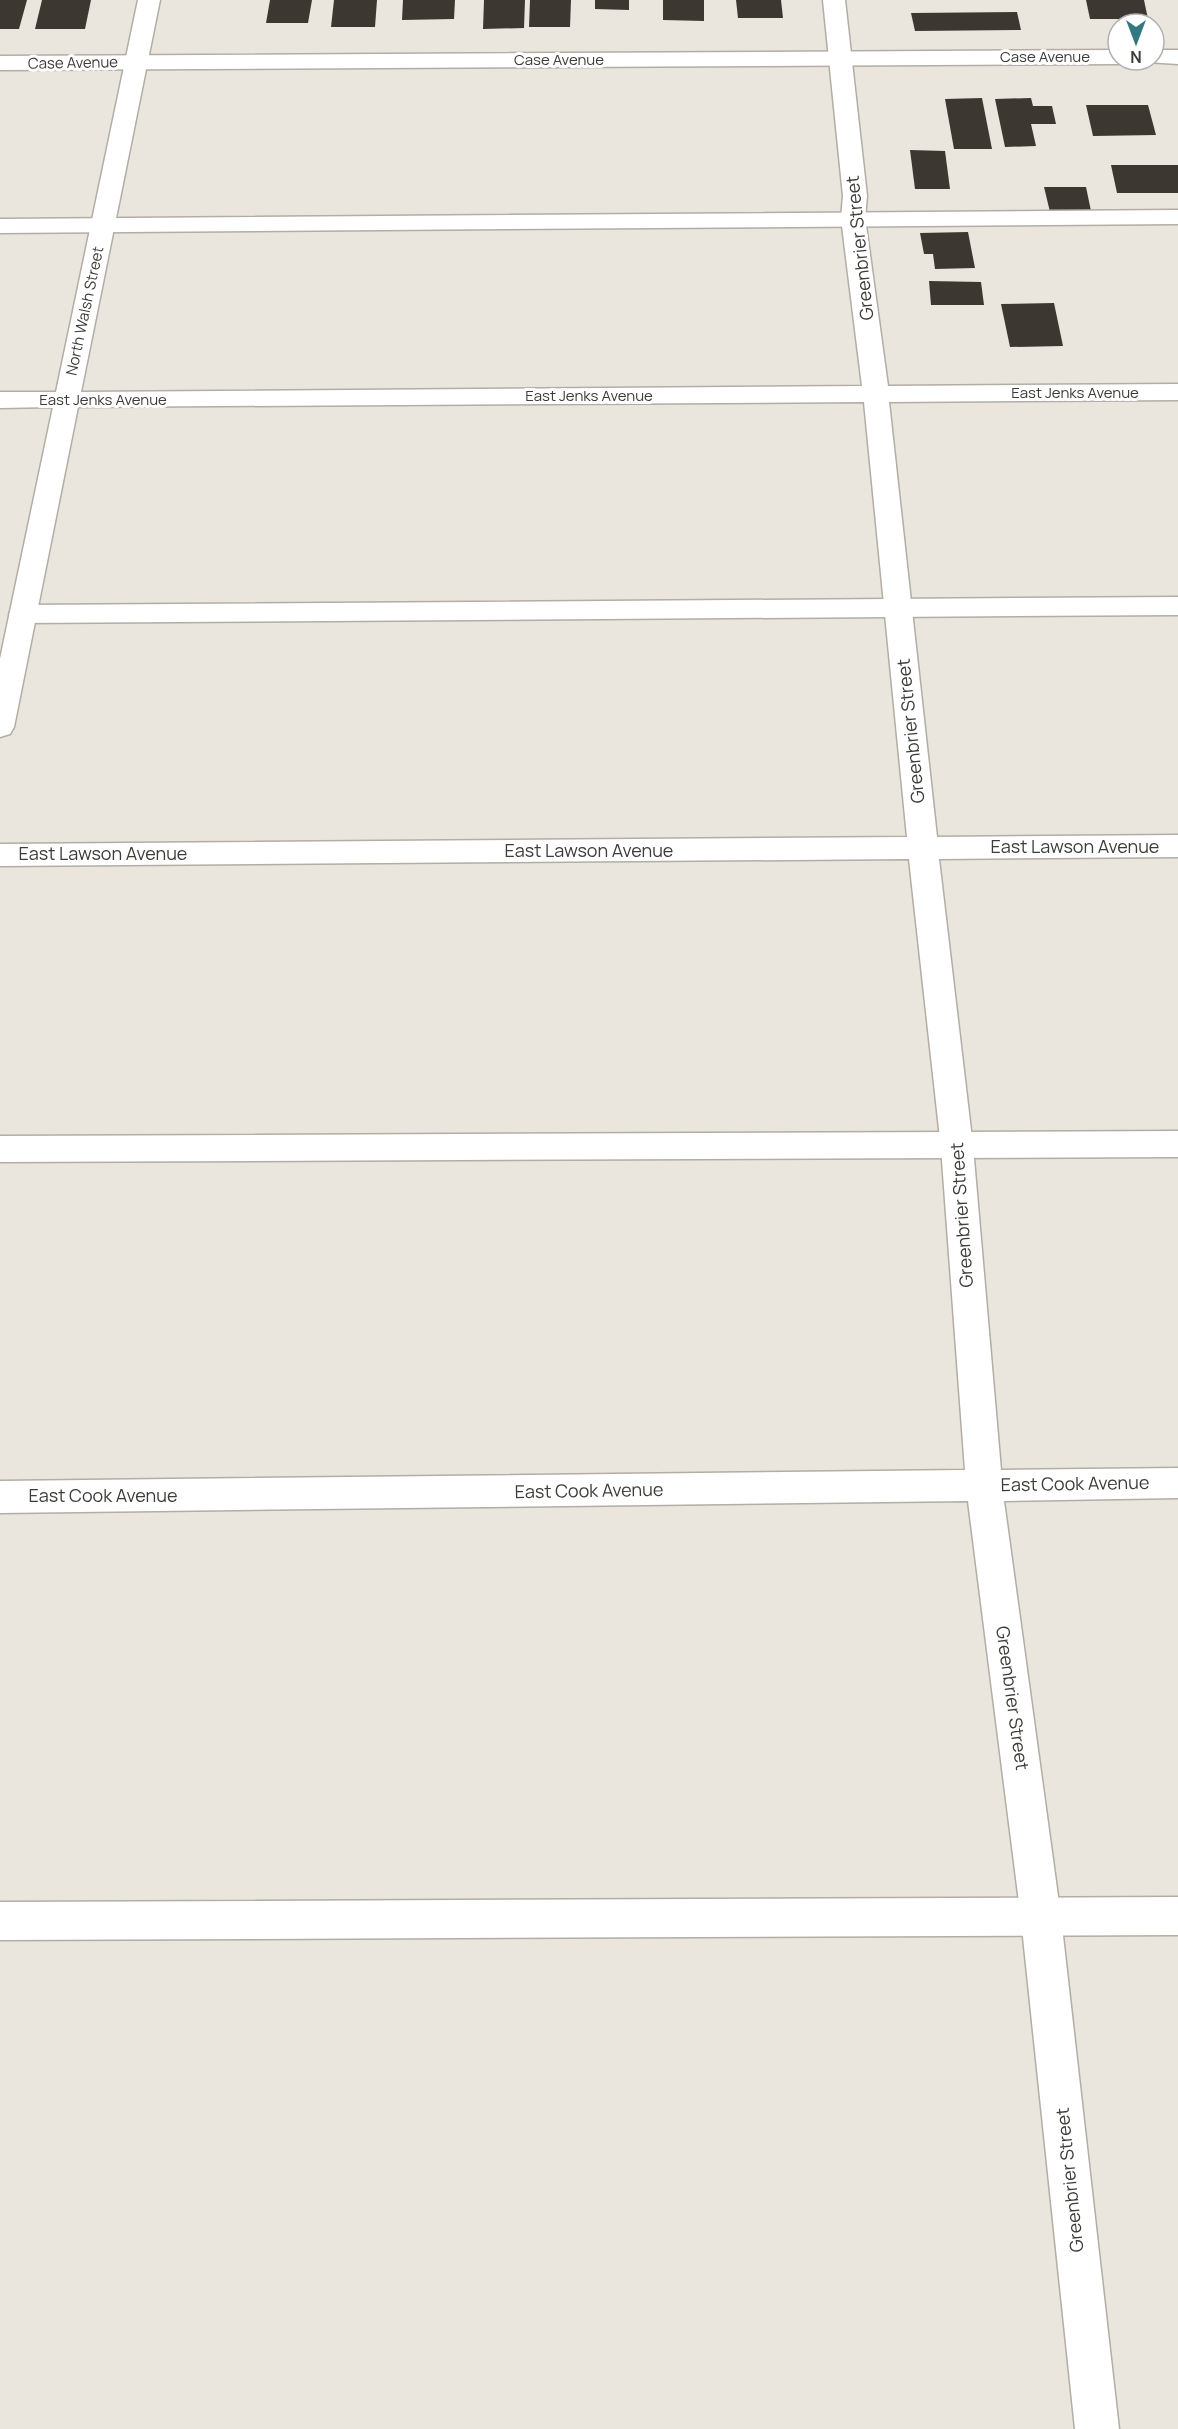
<svg xmlns="http://www.w3.org/2000/svg" width="1178" height="2429" font-family="Manrope,sans-serif">
  <rect width="100%" height="100%" fill="#ebe6dd"/>
  <g fill="#3c3831">
    <polygon points="0,0 27,0 19,29 0,29"/>
    <polygon points="42,0 91,0 85,29 35,29"/>
    <polygon points="270,0 312,0 308,23 266,23"/>
    <polygon points="334,0 377,0 375,27 331,27"/>
    <polygon points="403,0 455,0 454,19 402,20"/>
    <polygon points="484,0 525,0 524,28 483,29"/>
    <polygon points="530,0 571,0 570,27 529,27"/>
    <polygon points="595,0 629,0 629,10 595,9"/>
    <polygon points="663,0 704,0 704,21 663,20"/>
    <polygon points="736,0 781,0 783,18 738,18"/>
    <polygon points="1086,0 1144,0 1148,19 1090,19"/>
    <polygon points="1017,12 1021,30 915,31 911,13"/>
    <polygon points="982,98 992,149 954,149 945,99"/>
    <polygon points="1031,98 1033,106 1052,106 1056,124 1031,124 1036,146 1005,147 995,99"/>
    <polygon points="1086,105 1148,105 1156,135 1093,136"/>
    <polygon points="910,150 945,151 950,189 915,189"/>
    <polygon points="1111,165 1178,165 1178,193 1117,193"/>
    <polygon points="1044,187 1086,187 1091,211 1050,212"/>
    <polygon points="968,232 975,268 935,269 933,254 924,254 920,233"/>
    <polygon points="929,281 981,282 984,305 931,305"/>
    <polygon points="1054,303 1063,346 1010,347 1001,304"/>
  </g>
  <g fill="none" stroke-linecap="round" stroke-linejoin="round">
    <g stroke="#b2ada5" stroke-width="3">
      <g id="lane">
        <polygon points="1178,210 1178,224 0,233 0,219"/>
        <polygon points="1178,597 1178,615 23,623 13,620 9,614 13,608 23,605"/>
        <polygon points="1178,1131 1178,1157 0,1162 0,1136"/>
        <polygon points="1178,1897 1178,1935 0,1940 0,1902"/>
      </g>
    </g>
    <g stroke="#b2ada5" stroke-width="3">
      <polygon id="street" points="138,0 160,0 81,392 862,386 841,218 843,196 823,0 845,0 867,196 865,218 888,386 1178,384 1178,400 889,402 937,837 1178,835 1178,857 939,859 973,1147 1001,1470 1178,1468 1178,1498 1004,1501 1061,1918 1119,2429 1075,2429 1021,1918 968,1501 0,1513 0,1481 965,1470 941,1147 909,859 0,866 0,844 907,837 864,402 78,407 14,727 10,734 0,737 0,659 53,407 0,408 0,392 56,392"/>
    </g>
    <g stroke="#b2ada5" stroke-width="3">
      <g id="secondary">
        <polygon points="1118,50 1118,60 1127,60 1126,62 1118,64 0,70 0,56"/>
        <polygon points="1154,50 1178,50 1178,64 1146,62 1145,60 1154,60"/>
      </g>
    </g>
    <use href="#lane" fill="#fff" fill-rule="evenodd"/>
    <use href="#street" fill="#fff" fill-rule="evenodd"/>
    <use href="#secondary" fill="#fff" fill-rule="evenodd"/>
  </g>
  <g text-anchor="middle" stroke-width="6" stroke-linejoin="round" paint-order="stroke">
    <g font-size="15" fill="#3e3c39" stroke="#fff">
      <text x="1045" y="62">Case Avenue</text>
      <text x="559" y="65">Case Avenue</text>
      <text transform="translate(73 63) rotate(-1)" y="5">Case Avenue</text>
      <text transform="translate(85 311) rotate(-78)" y="5">North Walsh Street</text>
      <text x="1075" y="398">East Jenks Avenue</text>
      <text x="589" y="401">East Jenks Avenue</text>
      <text x="103" y="405">East Jenks Avenue</text>
    </g>
    <g font-size="18" fill="#3e3c39" stroke="#fff">
      <text transform="translate(860 248) rotate(-96)" y="6">Greenbrier Street</text>
      <text transform="translate(911 731) rotate(-96)" y="6">Greenbrier Street</text>
      <text x="1075" y="853">East Lawson Avenue</text>
      <text x="589" y="857">East Lawson Avenue</text>
      <text x="103" y="860">East Lawson Avenue</text>
      <text transform="translate(962 1215) rotate(-94)" y="6">Greenbrier Street</text>
      <text transform="translate(1075 1484) rotate(-1)" y="6">East Cook Avenue</text>
      <text transform="translate(589 1491) rotate(-1)" y="6">East Cook Avenue</text>
      <text x="103" y="1502">East Cook Avenue</text>
      <text transform="translate(1012 1698) rotate(82)" y="6">Greenbrier Street</text>
      <text transform="translate(1070 2180) rotate(-96)" y="6">Greenbrier Street</text>
    </g>
  </g>
  <g transform="translate(1136 42) rotate(180)"><circle r="28" fill="#ffffff" stroke="#b2b1b0" stroke-width="1.5"/>
  <path d="M0-4.5L10 22L0 15L-10 22Z" fill="#327a80"/>
  <text y="-9" font-size="16" font-weight="bold" text-anchor="middle" fill="#3e3c39">N</text>
  </g>
</svg>
